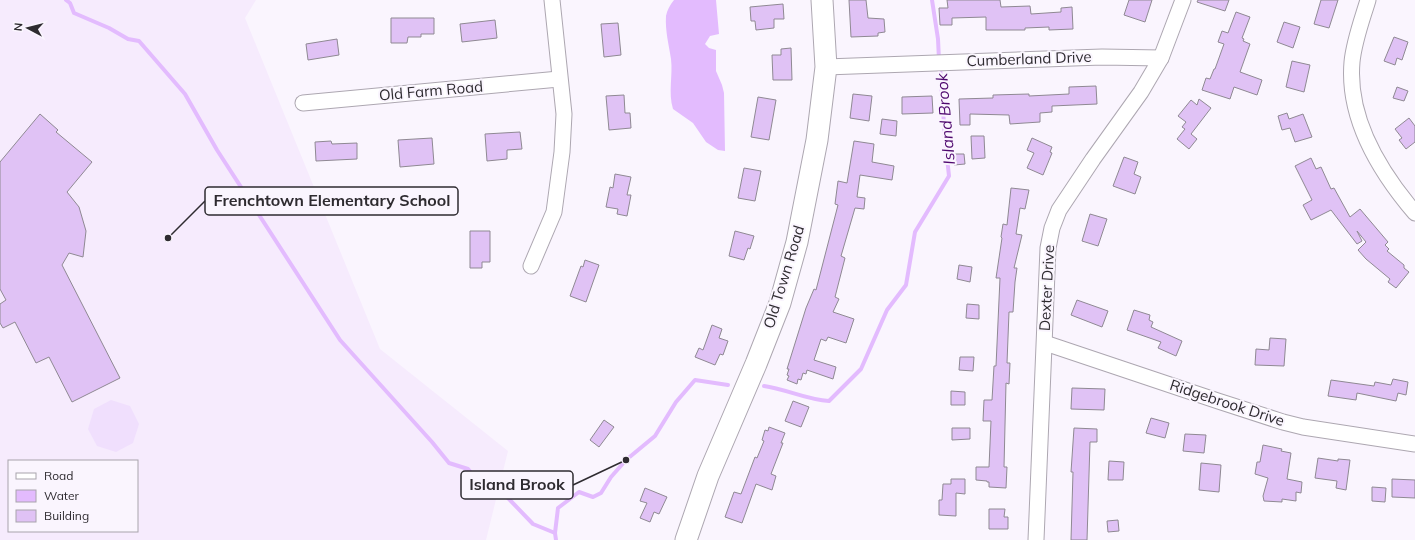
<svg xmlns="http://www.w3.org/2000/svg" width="1415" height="540" font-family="Mulish,sans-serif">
  <rect width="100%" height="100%" fill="#faf5fe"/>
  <path fill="#f6ebfd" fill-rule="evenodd" d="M 0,0 L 256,0 L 245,18 L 380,349 L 508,451 L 486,540 L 0,540 ZM 9,461 L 137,461 L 137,531 L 9,531 Z"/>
  <polygon fill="#f0dffd" points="111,400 130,406 139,424 133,443 116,452 97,446 88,429 94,409"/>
  <path fill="#e3bbfe" d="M 674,0 L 716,0 L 719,34 L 710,36 L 705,44 L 709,48 L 716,50 L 716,71 L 722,85 L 724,93 L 725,151 L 718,150 L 706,142 L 693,123 L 673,109 C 668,92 673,76 671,59 C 669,45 665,31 666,16 C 667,10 670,5 674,0 Z"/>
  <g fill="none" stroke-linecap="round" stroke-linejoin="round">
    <g stroke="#e3bbfe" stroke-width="4">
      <polyline points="66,0 70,3 74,13 109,28 128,39 139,41 185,94 217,150 340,340 432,442 449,463 468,469 483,487 507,497 533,524 555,533"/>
      <polyline points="932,0 938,39 939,60"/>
      <path d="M 764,386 C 786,389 807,400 829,401 L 861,369 L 887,310 L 906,285 L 915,232 L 949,176 L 945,139 L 940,66"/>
      <polyline points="556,540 555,533 558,508 579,492 593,497 601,493 611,477 626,460 655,436 676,402 695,380 728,385"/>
    </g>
  </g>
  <g fill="#e0c2f5" stroke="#8f8993">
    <polygon points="849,0 866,0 868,18 884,19 885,32 878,33 878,36 851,37"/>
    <polygon points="947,0 1000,0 1001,7 1030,6 1031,14 1061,12 1061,8 1072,7 1073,29 1049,30 1049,27 1025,28 1025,30 986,30 986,17 952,18 952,25 940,25 939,8 948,8"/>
    <polygon points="1129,0 1152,0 1145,22 1124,15"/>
    <polygon points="1198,0 1229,0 1225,11 1197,2"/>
    <polygon points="1321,0 1338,0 1329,28 1314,24"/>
    <polygon points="783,4 784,19 774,19 774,28 756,30 755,21 751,21 750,7"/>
    <polygon points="1236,12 1250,17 1242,38 1244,39 1243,41 1250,44 1240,72 1262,80 1257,95 1234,87 1230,99 1202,90 1206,78 1210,79 1214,69 1215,69 1224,44 1218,42 1222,31 1228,33"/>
    <polygon points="391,18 434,18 434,34 421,34 421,37 408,37 407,43 391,43"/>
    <polygon points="495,20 497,38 462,42 460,24"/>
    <polygon points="1284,22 1300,27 1293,48 1277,42"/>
    <polygon points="618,23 621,55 604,57 601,24"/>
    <polygon points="1394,37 1408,42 1402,60 1397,58 1395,65 1384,61"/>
    <polygon points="337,39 339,55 308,60 306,44"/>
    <polygon points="791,48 792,80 773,80 772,55 781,55 781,49"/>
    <polygon points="1292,61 1310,65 1304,92 1286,87"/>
    <polygon points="1096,86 1097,104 1052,106 1052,112 1040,113 1040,122 1010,124 1009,115 970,114 970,125 960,125 959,99 993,98 993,95 1029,94 1029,96 1069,94 1069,87"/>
    <polygon points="1397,87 1408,91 1404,101 1393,98"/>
    <polygon points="853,94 872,96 869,121 850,118"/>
    <polygon points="624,95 625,113 630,113 631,128 609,130 606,96"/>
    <polygon points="932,96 933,113 902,114 902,97"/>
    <polygon points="758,97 776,100 769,140 751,137"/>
    <polygon points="1199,99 1211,108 1191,134 1197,139 1189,149 1177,139 1185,129 1182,127 1186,122 1178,116 1191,100 1197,105"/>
    <polygon points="1287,113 1289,119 1303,114 1312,137 1295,142 1290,128 1282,130 1278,116"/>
    <polygon points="40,114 58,130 56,132 92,162 67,192 79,207 86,231 83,257 69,253 62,265 120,378 72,402 49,357 36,363 15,322 3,328 0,323 0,304 6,300 0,289 0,162"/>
    <polygon points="1409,118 1415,126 1415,142 1406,149 1399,140 1402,138 1395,129"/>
    <polygon points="882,119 897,121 896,136 880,134"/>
    <polygon points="520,132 522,149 507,150 507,159 487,161 485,134"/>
    <polygon points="971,136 984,136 985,158 972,159"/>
    <polygon points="432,138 434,164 400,167 398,140"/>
    <polygon points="1032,138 1052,147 1050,152 1052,153 1043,175 1027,168 1034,153 1027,150"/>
    <polygon points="331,141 332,144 357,143 357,159 316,161 315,142"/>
    <polygon points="854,141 874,144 872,162 894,166 892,180 860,175 857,197 865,198 864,209 855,208 841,256 845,258 835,297 839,299 833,312 854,319 846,343 828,337 826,341 821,339 814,360 836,367 833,379 807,370 806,374 803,373 801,380 798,379 797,384 787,380 789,376 787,375 789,369 787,369 806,308 814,289 816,290 838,205 835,204 838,181 847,183"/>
    <polygon points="954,154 964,154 965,164 954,165"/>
    <polygon points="1124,157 1138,162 1134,174 1141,177 1135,194 1113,186"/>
    <polygon points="1311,158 1316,169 1321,167 1331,189 1334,188 1350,217 1360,209 1388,242 1385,245 1389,249 1387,251 1404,265 1404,268 1409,272 1396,288 1388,282 1390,279 1366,259 1358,250 1366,242 1357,231 1362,241 1357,244 1331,210 1311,220 1303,205 1312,200 1295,166"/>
    <polygon points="744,168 761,171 755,201 738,198"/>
    <polygon points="615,174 631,177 627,195 631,195 627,216 617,214 618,209 606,207 610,187 613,188"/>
    <polygon points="1011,188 1029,190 1025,209 1020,208 1016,234 1022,235 1014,268 1017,268 1015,282 1013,312 1009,312 1007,363 1010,363 1009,384 1006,383 1004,467 1007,467 1006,488 989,487 989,482 987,482 987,481 976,480 976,467 989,467 991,421 983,421 984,400 992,400 994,366 996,366 1000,278 996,278 1002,238 1001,237 1003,224 1007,225"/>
    <polygon points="1090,214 1107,219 1098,246 1082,241"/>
    <polygon points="470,231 490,231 490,262 482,262 482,268 470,268"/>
    <polygon points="735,231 754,236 750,249 748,248 744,260 729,256"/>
    <polygon points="585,260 599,265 586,302 570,296 581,266 583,267"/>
    <polygon points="959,265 972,267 970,282 957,279"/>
    <polygon points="1077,300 1108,311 1102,327 1071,315"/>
    <polygon points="967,304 979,305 979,319 966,318"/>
    <polygon points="1134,310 1150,315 1149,320 1153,322 1151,327 1182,341 1176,356 1158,348 1161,342 1127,330"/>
    <polygon points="712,325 722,329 719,338 728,341 723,355 720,354 715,365 695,357 699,348 703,350"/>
    <polygon points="1270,338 1286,339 1284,366 1255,365 1256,349 1269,350"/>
    <polygon points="960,357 974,357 973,371 959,370"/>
    <polygon points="1393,379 1408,382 1406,395 1398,393 1396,401 1357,393 1356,400 1328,396 1331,380 1374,386 1375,382 1391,385"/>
    <polygon points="1072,388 1105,389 1104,410 1071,409"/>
    <polygon points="951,391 965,392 965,405 951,405"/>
    <polygon points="793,401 809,407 801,427 785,421"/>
    <polygon points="1151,418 1169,423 1165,438 1146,433"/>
    <polygon points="604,420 614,427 599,447 590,440"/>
    <polygon points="769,427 785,433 781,443 783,443 771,474 776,476 772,490 756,484 742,523 725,517 734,492 741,494 755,457 757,458 764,441 762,440 765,430 768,431"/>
    <polygon points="952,428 970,428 970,439 952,440"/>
    <polygon points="1074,428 1097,429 1097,442 1090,442 1087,540 1071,540 1073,472 1071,472"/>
    <polygon points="1185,434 1206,435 1204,453 1183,451"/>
    <polygon points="1263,445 1282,449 1281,451 1291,453 1287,479 1302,482 1301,493 1296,492 1296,501 1282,499 1282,502 1264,501 1263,496 1268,478 1255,474 1257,462 1260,462"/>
    <polygon points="1318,458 1338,461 1338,459 1350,460 1346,490 1336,488 1337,481 1315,478"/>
    <polygon points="1109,461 1124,462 1123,480 1108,480"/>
    <polygon points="1201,463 1221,465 1219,492 1199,490"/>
    <polygon points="951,479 965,479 965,494 956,493 956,516 939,515 939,500 942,500 943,484 951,484"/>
    <polygon points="1392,479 1415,480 1415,498 1392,497"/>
    <polygon points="1372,487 1386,488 1385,502 1372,501"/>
    <polygon points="645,488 667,497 659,514 654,512 650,522 640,518 647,503 640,501"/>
    <polygon points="989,509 1005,509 1004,517 1008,517 1008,529 989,529"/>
    <polygon points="1118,520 1119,531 1108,532 1107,521"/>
  </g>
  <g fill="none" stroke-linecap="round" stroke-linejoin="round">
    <g stroke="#ada7b1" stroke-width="17">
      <g id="street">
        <path d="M 1368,0 C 1362,20 1354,41 1352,62 C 1347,119 1380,172 1415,213"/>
        <polyline points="826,67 1102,57 1161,58"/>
        <polyline points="303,103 559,79"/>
        <polyline points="531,266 554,212 562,152 564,114 552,0"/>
        <polyline points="1045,343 1218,401 1283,422 1303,427 1415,444"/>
        <polyline points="1036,540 1048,248 1052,228 1059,210 1093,159 1141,92 1161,58 1183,0"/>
      </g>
    </g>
    <g stroke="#ada7b1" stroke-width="23">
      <polyline id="secondary" points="686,540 708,476 756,364 780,303 797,242 817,140 826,67 822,0"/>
    </g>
    <use href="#street" stroke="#fff" stroke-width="15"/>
    <use href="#secondary" stroke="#fff" stroke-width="21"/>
  </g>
  <g text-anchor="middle" stroke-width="4" stroke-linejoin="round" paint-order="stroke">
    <g font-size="15" fill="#2e2b30" stroke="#faf5fe">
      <text transform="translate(1029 59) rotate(-2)" y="5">Cumberland Drive</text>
      <text transform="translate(431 91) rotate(-5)" y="5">Old Farm Road</text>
      <text transform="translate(784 277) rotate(-73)" y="5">Old Town Road</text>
      <text transform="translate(1047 288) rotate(-87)" y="5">Dexter Drive</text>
      <text transform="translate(1227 403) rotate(18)" y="5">Ridgebrook Drive</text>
    </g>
    <g font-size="16" font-style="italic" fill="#4e086e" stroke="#faf5fe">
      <text transform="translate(945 119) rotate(-95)" y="6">Island Brook</text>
    </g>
  </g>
  <path fill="none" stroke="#2e2b30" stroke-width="1.5" d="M168 238L205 201M626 460L573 485"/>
  <g fill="#2e2b30" stroke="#faf5fe" stroke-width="1.5">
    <circle cx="168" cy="238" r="4"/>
    <circle cx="626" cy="460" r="4"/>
  </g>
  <g fill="#faf5fe" stroke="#2e2b30" stroke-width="1.5">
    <rect x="205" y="187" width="253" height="28" rx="4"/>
    <rect x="461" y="471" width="112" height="28" rx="4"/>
  </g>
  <g font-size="16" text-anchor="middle" font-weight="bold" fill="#2e2b30">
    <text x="332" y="206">Frenchtown Elementary School</text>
    <text x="517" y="490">Island Brook</text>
  </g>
  <rect x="8" y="460" width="130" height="72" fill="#faf5fe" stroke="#a8a4ac"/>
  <rect x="16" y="473" width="20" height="6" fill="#ffffff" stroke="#a8a4ac"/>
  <text x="44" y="480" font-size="12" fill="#2e2b30">Road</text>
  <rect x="16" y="490" width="20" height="12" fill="#e3bbfe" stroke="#a8a4ac"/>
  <text x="44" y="500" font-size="12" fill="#2e2b30">Water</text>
  <rect x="16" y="510" width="20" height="12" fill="#e0c2f5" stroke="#a8a4ac"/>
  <text x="44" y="520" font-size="12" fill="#2e2b30">Building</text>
  <g transform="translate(28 28) rotate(277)" stroke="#faf5fe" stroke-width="3" paint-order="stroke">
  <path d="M0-3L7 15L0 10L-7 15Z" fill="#2e2b30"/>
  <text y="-6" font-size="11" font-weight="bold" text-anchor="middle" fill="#2e2b30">N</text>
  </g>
</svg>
